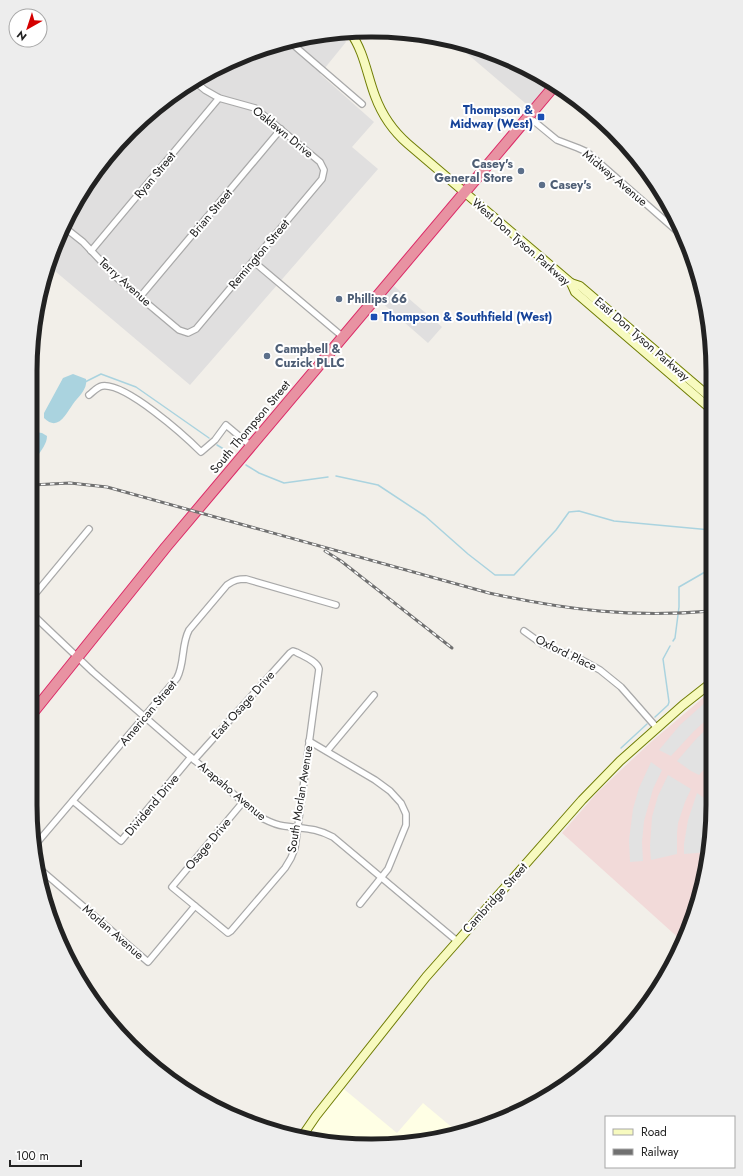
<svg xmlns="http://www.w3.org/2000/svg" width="743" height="1176" font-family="Jost,sans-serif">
  <rect width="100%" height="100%" fill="#f2efe9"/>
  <g fill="#e0dfdf">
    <polygon points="340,32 346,42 320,74 374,122 352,147 378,169 190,385 49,266 56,241 101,163 147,115 201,76 262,48 327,33"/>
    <polygon points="451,40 460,42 523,65 552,83 531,108"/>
    <polygon points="394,286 442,327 428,343 380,301"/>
  </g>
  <polygon fill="#f2dad9" points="711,691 710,849 687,935 683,942 562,833 596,794 621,770 651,742"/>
  <polygon fill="#ffffe5" points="339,1085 397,1133 423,1103 460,1134 371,1146 303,1135"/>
  <g fill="#e2e2e2">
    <polygon points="708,700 711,703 711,716 694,731 671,756 659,750 680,725"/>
    <polygon points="711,725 710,763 699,775 691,771 677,761 697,738"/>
    <polygon points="651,762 662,770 653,789 644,821 642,842 643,861 630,862 629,840 633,809 639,788"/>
    <polygon points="668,775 691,789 685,802 678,823 677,833 677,854 651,860 650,846 652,817 658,796"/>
    <polygon points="697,793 710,802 710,849 709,852 684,854 684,844 688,820"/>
  </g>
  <g fill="#aad3df">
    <path d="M 73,374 L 86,379 C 88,389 78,397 73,404 C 66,414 58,432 44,418 L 44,413 L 63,378 Z"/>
    <path d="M 35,432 L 42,433 L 47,436 C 47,444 41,450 37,457 L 32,457 L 32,433 Z"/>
  </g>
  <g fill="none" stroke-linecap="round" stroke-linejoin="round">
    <g stroke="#aad3df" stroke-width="1.5">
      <polyline points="85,382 101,374 136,387 209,438"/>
      <polyline points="217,445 232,454"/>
      <polyline points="246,465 259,473 284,483 328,477"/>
      <polyline points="336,476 378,485 425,516 468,554 495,575 514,575 556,530 569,512 579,511 614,521 711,530"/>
      <polyline points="673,641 675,638 679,607 679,587 705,572 711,563"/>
      <polyline points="655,717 668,705 669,702 663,659 670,646"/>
      <polyline points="621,748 647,724"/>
    </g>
    <g stroke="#a9a9a9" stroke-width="8">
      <g id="street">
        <polyline points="290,42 362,104"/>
        <polyline points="529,117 557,140 578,148 587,152 678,232"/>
        <polyline points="617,142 619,138"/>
        <polyline points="64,227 83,242 117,278 179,330 188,333 196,329 322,179 324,170 320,162 255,108 219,98 205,90 194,81"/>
        <polyline points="91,251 219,98"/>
        <polyline points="253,261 343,337"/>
        <polyline points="140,297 281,129"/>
        <path d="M 89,395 C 93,392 97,387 102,386 C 125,382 185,436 201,452 L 215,440 L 226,425 L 251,446"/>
        <polyline points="31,599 89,529"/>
        <path d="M 31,613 L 93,672 L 260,817 C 268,821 275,825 284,826 C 304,829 314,827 333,837 L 457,941"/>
        <polyline points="524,631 542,644 580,659 600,670 621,687 657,728"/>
        <polyline points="309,741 375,780 390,791 401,803 406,814 406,825 388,869 360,904"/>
        <polyline points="327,751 374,695"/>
        <path d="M 194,760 L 290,653 L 293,651 L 296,652 C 303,656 317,661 319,669 L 295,848 L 291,858 L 285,868 L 231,931 L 228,933 L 172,887 L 243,802"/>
        <polyline points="73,801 121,841 191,757"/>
        <path d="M 36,844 L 177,678 C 185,663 181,645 189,630 L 227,585 C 234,580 238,579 246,579 L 336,605"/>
        <polyline points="41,870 148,962 195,906"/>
      </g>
    </g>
    <g stroke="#707d05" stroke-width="10">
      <g id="secondary">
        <path d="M 350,32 C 364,51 367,75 375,96 C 382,115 393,131 408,144 L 571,283 L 575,292 L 712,410"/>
        <polyline points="571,283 580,286 712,399"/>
        <polyline points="303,1135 316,1116 426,977 582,800 620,761 683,705 711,683"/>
      </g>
    </g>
    <g stroke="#dc2a67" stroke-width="12">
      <polyline id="highway" points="31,715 166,547 555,85"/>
    </g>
    <use href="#street" stroke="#fff" stroke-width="5.5"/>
    <use href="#secondary" stroke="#f7fabf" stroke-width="8"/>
    <use href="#highway" stroke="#e892a2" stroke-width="10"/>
    <g stroke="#707070" stroke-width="3">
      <g id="rail">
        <path d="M 32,485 L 70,483 L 107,487 L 489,593 C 566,610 633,618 711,611"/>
        <polyline points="325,551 341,561 452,648"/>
      </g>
    </g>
    <use href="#rail" stroke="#fff" stroke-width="1.5" stroke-dasharray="4.5" stroke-linecap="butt"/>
  </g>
  <g fill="#1a4fb4" stroke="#fff" stroke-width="1.5">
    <rect x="537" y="113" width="8" height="8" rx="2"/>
    <rect x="370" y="313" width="8" height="8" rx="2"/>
  </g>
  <g fill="#5c6f8a" stroke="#fff" stroke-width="1.5">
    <circle cx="521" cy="171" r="4"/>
    <circle cx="542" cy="185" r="4"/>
    <circle cx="339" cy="299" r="4"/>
    <circle cx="267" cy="356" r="4"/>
  </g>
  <g text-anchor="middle" stroke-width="4" stroke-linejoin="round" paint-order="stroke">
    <g font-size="12" font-weight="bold" fill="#164399" stroke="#fff" text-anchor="end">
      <text x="533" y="114">Thompson &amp;<tspan x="533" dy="14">Midway (West)</tspan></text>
      <text x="382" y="321" text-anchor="start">Thompson &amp; Southfield (West)</text>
    </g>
    <g font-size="12" fill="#222" stroke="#fff">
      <text transform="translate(283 132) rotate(39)" y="4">Oaklawn Drive</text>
      <text transform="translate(155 175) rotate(-50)" y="4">Ryan Street</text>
      <text transform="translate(615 178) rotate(40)" y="4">Midway Avenue</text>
      <text transform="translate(211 213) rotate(-50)" y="4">Brian Street</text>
      <text transform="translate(521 242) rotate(41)" y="4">West Don Tyson Parkway</text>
      <text transform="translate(259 254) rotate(-50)" y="4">Remington Street</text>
      <text transform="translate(125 282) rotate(42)" y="4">Terry Avenue</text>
      <text transform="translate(642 339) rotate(41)" y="4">East Don Tyson Parkway</text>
      <text transform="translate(250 427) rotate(-50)" y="4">South Thompson Street</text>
      <text transform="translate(566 653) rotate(26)" y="4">Oxford Place</text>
      <text transform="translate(243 705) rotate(-48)" y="4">East Osage Drive</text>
      <text transform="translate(148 713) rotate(-50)" y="4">American Street</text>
      <text transform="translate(232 791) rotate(40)" y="4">Arapaho Avenue</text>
      <text transform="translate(300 799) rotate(-81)" y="4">South Morlan Avenue</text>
      <text transform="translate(152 805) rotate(-50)" y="4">Dividend Drive</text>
      <text transform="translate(208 844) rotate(-50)" y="4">Osage Drive</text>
      <text transform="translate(495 898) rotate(-48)" y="4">Cambridge Street</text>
      <text transform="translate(113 932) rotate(41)" y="4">Morlan Avenue</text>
    </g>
    <g font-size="12" font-weight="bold" fill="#4e5e75" stroke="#fff" text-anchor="start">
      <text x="513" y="168" text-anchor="end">Casey's<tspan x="513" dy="14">General Store</tspan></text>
      <text x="550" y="189">Casey's</text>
      <text x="347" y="303">Phillips 66</text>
      <text x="275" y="353">Campbell &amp;<tspan x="275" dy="14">Cuzick PLLC</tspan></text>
    </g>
  </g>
  <path d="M0 0H743V1176H0ZM371 37H372A334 334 0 0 1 706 371V805A334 334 0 0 1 372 1139H371A334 334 0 0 1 37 805V371A334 334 0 0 1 371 37Z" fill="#ededed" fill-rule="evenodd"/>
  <path fill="none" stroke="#222" stroke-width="5" d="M371 37H372A334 334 0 0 1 706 371V805A334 334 0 0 1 372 1139H371A334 334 0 0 1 37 805V371A334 334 0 0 1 371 37Z"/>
  <rect x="605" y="1116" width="130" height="52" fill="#ffffff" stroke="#a7a7a7"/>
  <rect x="613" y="1129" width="20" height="6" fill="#f7fabf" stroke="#a7a7a7"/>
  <text x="641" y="1136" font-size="12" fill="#222222">Road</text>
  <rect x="613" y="1149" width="20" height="6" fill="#707070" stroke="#a7a7a7"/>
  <text x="641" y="1156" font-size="12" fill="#222222">Railway</text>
  <g transform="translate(28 28) rotate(219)"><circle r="19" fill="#ffffff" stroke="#a7a7a7"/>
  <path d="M0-3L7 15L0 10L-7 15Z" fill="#d40000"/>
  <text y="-6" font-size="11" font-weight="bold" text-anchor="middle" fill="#222222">N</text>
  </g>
  <path d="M10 1160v6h71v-6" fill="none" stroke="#222222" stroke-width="2"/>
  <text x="16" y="1160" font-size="12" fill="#222222" stroke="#ffffff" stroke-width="3" paint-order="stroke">100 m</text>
</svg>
